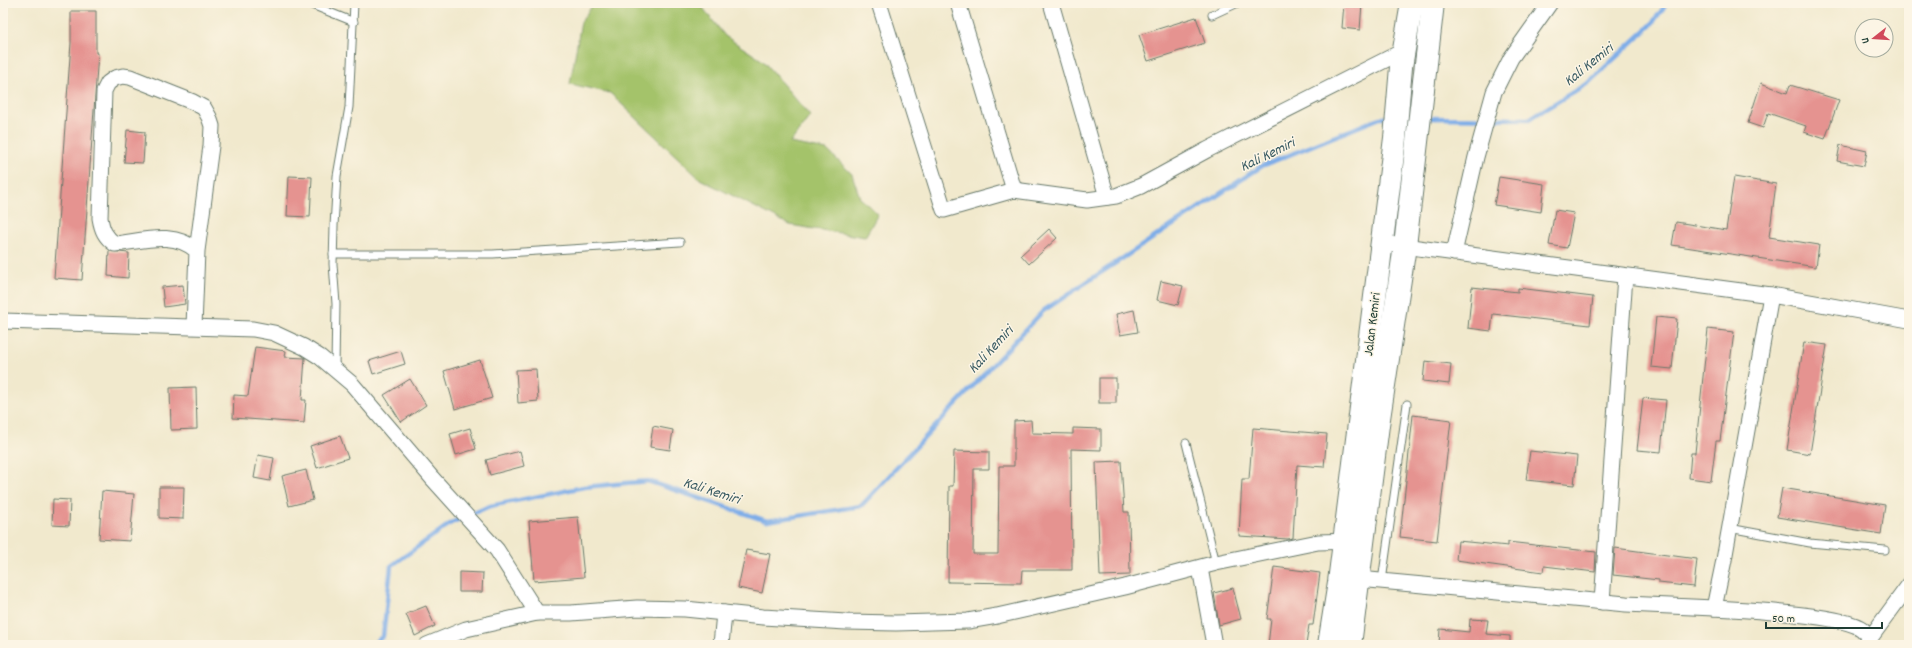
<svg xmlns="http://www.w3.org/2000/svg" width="1912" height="648" font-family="Dekko,sans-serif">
  <rect width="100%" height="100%" fill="#fcf5e5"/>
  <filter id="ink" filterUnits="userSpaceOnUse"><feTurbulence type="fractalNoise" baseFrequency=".025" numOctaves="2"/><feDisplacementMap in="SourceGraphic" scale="8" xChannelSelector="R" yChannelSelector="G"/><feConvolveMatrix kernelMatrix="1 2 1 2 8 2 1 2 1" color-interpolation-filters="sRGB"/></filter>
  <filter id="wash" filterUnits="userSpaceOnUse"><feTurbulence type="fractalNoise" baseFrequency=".012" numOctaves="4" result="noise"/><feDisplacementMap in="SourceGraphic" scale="16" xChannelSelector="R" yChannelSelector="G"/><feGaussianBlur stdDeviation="0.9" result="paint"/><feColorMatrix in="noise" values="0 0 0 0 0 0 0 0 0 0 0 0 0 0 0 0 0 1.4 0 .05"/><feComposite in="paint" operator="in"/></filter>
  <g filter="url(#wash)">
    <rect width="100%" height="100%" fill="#f1e9cd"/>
    <polygon fill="#a4c36b" stroke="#628050" points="594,3 699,3 725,36 763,61 810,116 790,143 827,150 852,174 860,198 878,214 865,237 790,225 700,179 610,93 570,84 581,22"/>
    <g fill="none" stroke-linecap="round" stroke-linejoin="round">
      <g stroke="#7eade8" stroke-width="4.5">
        <polyline points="1425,118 1529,119 1588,83 1651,25 1667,3"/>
        <polyline points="372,645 383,636 391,566 451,523 490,506 584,487 648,481 767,521 861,506 1043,311 1262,166 1380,118 1392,118"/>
      </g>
    </g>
    <g id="blocks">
      <g fill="#e59390">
        <polygon points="1344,3 1362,3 1360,30 1342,28"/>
        <polygon points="71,11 96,11 96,53 98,53 82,280 54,278 71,43"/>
        <polygon points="1196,17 1205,43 1148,61 1139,35"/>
        <polygon points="1761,83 1787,93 1790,85 1839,100 1825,139 1804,132 1806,126 1768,113 1763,128 1748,123"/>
        <polygon points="127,130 145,132 143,163 124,162"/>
        <polygon points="1840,145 1867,151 1864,166 1837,161"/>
        <polygon points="289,176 312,177 310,217 287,216"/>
        <polygon points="1499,177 1544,184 1541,212 1494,205"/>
        <polygon points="1734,177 1776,184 1769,237 1819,245 1816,267 1672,245 1676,222 1726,230"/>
        <polygon points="1555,210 1574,213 1567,248 1549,245"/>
        <polygon points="1049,229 1057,238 1029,264 1021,255"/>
        <polygon points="109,251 129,253 128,278 108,276"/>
        <polygon points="1161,281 1183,286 1178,305 1157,300"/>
        <polygon points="183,285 185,304 164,307 162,287"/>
        <polygon points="1472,287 1518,292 1518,288 1593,297 1590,325 1493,314 1491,331 1468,328"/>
        <polygon points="1134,310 1138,332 1120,335 1116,314"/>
        <polygon points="1656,317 1677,319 1672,369 1651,367"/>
        <polygon points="1708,329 1734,332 1720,441 1716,441 1711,481 1689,478 1691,453 1695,453"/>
        <polygon points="1804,342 1827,345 1810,454 1787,450"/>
        <polygon points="255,347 286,351 285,357 305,358 302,400 306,400 304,423 233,418 234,395 248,396"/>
        <polygon points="401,351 405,364 373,374 369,361"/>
        <polygon points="480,360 492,398 455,409 444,371"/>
        <polygon points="1425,361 1451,364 1449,384 1423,381"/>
        <polygon points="536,369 538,401 518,403 516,370"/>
        <rect x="1099" y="378" width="17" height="25"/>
        <polygon points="410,379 426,405 401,422 384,395"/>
        <polygon points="196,387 197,429 171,430 170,388"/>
        <polygon points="1643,398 1666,400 1661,452 1637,450"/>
        <polygon points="1413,415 1451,420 1437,541 1400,537"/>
        <polygon points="1031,420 1032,433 1073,434 1073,428 1101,429 1101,450 1071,449 1072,570 1022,570 1021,583 948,582 949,486 953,486 954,451 989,452 989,469 974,469 973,554 998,554 999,466 1014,466 1014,421"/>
        <polygon points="653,426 673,430 670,450 650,447"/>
        <polygon points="470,428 476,449 456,455 450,434"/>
        <polygon points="1253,428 1327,434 1324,467 1297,465 1293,538 1288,539 1239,536 1242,479 1249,479"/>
        <polygon points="340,436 348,458 317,468 310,446"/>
        <polygon points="520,451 524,466 490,475 486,460"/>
        <polygon points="1530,451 1577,456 1574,485 1526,480"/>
        <polygon points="258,455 274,458 270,481 254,478"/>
        <polygon points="1121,461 1124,512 1129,512 1130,575 1100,576 1096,462"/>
        <polygon points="306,470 313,500 289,506 282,476"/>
        <polygon points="159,487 184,487 183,519 159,518"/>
        <polygon points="1782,488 1885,505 1881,534 1777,517"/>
        <polygon points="102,491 134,494 130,541 99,539"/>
        <polygon points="53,499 70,500 69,526 52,525"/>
        <polygon points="578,517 584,577 534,581 529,521"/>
        <polygon points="1458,541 1508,546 1508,542 1596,552 1595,572 1544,566 1543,572 1456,560"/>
        <polygon points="1615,548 1697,559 1694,587 1659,583 1659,580 1613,575"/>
        <polygon points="746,550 770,554 762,593 738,588"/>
        <polygon points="1274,567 1320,573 1313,625 1309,625 1306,645 1268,645 1271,619 1267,619"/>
        <polygon points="459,572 483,573 482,592 459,592"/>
        <polygon points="1233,588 1241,619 1219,625 1214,593"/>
        <polygon points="426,606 435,626 415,636 406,614"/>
        <polygon points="1470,619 1488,620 1486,634 1510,636 1510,645 1439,645 1440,629 1469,632"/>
      </g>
    </g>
  </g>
  <g filter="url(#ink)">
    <use href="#blocks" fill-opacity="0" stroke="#68796a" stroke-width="1"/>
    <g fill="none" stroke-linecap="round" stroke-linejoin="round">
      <g stroke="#68796a" stroke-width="9">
        <g id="lane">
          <polyline points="307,3 354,22"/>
          <polyline points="1212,15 1238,3"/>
          <polyline points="333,254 493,254 680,242"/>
          <polyline points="335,368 336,304 333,264 334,226 337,176 349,107 354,3"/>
          <polyline points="1186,443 1216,563"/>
          <polyline points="1729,528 1810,543 1885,550"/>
          <polyline points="1382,581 1407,404"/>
        </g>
      </g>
      <g stroke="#68796a" stroke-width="17">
        <g id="street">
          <polyline points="879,3 944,210 1014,190 1087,200 1116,196 1141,186 1207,150 1405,50"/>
          <polyline points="958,3 1014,190"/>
          <polyline points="1051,3 1107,197"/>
          <polyline points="1381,243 1771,295 1909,320"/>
          <polyline points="1454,253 1476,157 1494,92 1511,58 1550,3"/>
          <polyline points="3,321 253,329 274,333 304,347 320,357 352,384 432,478 497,550 537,613"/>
          <path d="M 194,326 L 197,251 L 211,146 L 212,126 L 209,117 L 204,108 L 193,102 L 130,77 L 123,76 L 115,78 L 108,83 L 104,91 L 100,218 C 102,230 105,237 115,244 C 143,241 174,230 197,251"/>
          <polyline points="1200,568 1214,645"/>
          <polyline points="1359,579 1626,604 1714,608 1724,560 1771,295"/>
          <polyline points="1602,602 1625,276"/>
          <path d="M 1714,608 C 1743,610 1842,614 1862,629 C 1867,633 1869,639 1867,645"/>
          <polyline points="1868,641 1909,585"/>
          <polyline points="427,645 466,629 537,613 571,613 637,608 685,609 763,617 846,622 896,623 968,621 997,616 1125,587 1216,563 1318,542 1353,541"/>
          <polyline points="721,645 724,613"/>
        </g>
      </g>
      <g stroke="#68796a" stroke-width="24">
        <g id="highway">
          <polyline points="1329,645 1339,582 1395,138 1401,67 1412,3"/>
          <polyline points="1350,645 1378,425 1405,246 1433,3"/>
        </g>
      </g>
      <use href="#lane" stroke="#fff" stroke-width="7"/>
      <use href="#street" stroke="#fff" stroke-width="15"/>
      <use href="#highway" stroke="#fff" stroke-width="22"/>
    </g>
  </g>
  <g text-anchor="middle" stroke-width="3" stroke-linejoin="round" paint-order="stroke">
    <g font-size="14" fill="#1f3d34" stroke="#fcf5e5">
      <text transform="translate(1371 324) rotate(-83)" y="5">Jalan Kemiri</text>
    </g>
    <g font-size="15" font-style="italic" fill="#375961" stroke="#fcf5e5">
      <text transform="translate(1588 64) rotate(-39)" y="5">Kali Kemiri</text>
      <text transform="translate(1267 154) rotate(-26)" y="5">Kali Kemiri</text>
      <text transform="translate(990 349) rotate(-47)" y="5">Kali Kemiri</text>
      <text transform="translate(712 490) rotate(18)" y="5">Kali Kemiri</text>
    </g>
  </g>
  <rect width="1912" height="648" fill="none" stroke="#fcf5e5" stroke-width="16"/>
  <g transform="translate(1874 38) rotate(253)"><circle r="19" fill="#fcf5e5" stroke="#a4ab9e"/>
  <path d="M0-3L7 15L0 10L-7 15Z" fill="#d1495b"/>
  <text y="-6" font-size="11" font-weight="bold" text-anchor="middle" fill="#1f3d34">U</text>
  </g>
  <path d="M1766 622v6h116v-6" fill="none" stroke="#1f3d34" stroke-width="2"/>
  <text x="1772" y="622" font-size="12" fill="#1f3d34" stroke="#fcf5e5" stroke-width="3" paint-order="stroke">50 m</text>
</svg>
